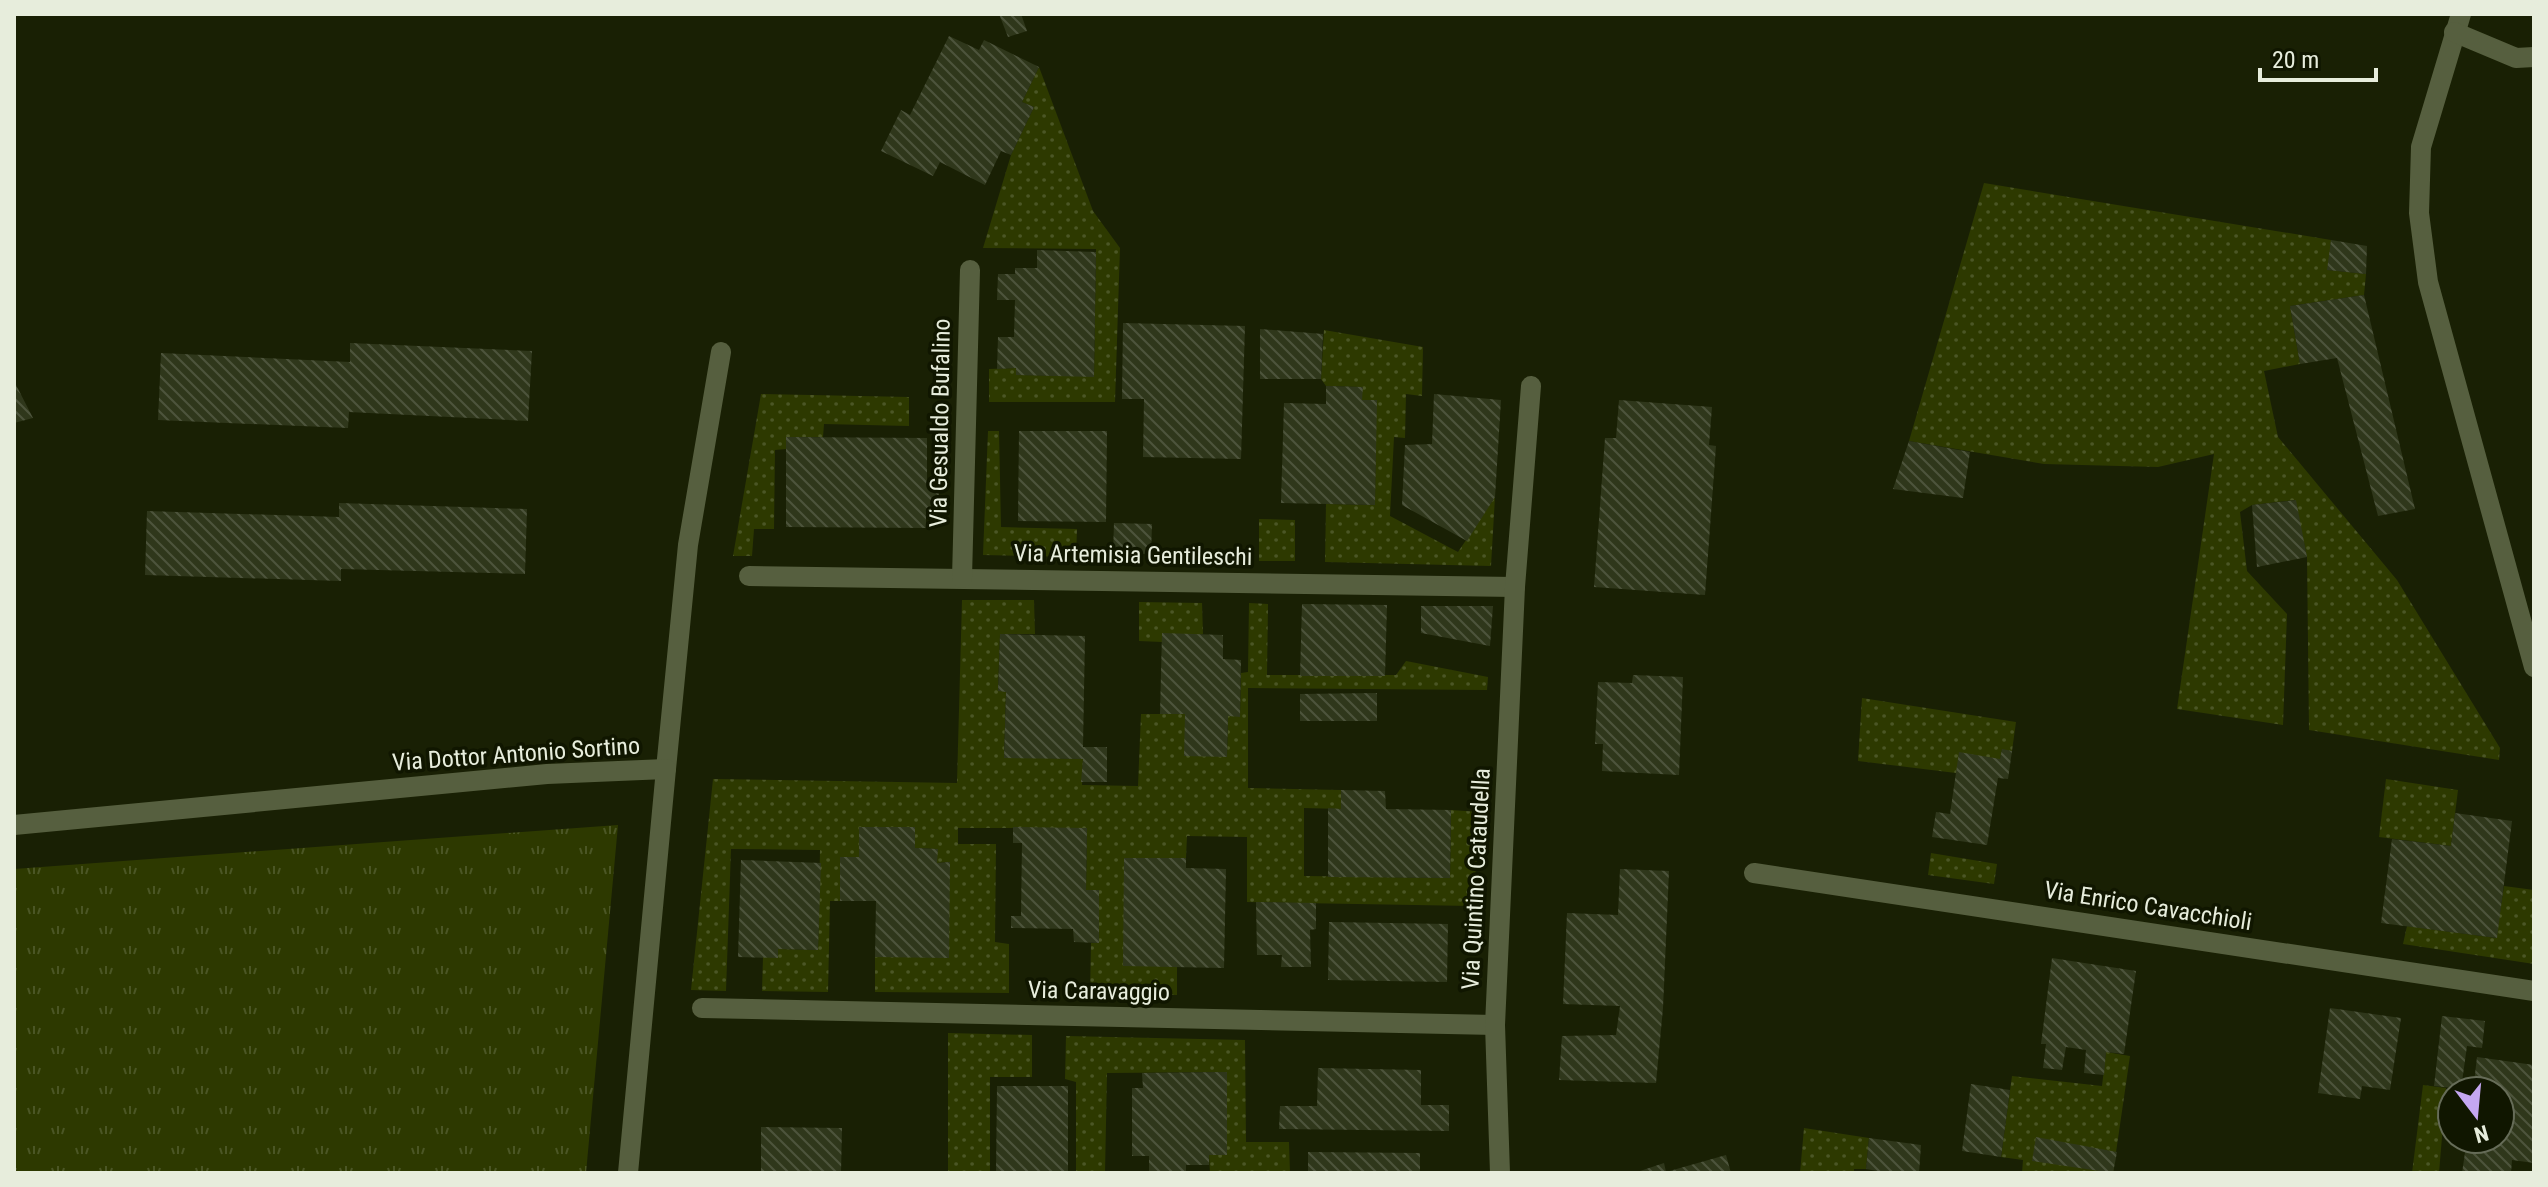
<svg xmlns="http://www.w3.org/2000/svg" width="2548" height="1187" font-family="'Roboto Condensed',sans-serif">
  <defs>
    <pattern id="grass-tufts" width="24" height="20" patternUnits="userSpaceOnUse" patternTransform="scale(2)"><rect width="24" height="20" fill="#2d3900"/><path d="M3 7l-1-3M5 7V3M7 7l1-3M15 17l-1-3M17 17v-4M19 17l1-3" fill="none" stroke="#4b5625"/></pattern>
    <pattern id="garden-dots" width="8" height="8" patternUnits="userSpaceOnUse" patternTransform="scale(2)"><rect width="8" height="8" fill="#2d3900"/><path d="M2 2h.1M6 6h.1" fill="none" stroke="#4b5625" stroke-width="1.8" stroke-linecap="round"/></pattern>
    <pattern id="building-back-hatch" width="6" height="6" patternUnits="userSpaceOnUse" patternTransform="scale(2)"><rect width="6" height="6" fill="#2f371b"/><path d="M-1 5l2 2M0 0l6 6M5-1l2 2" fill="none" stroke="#4d543c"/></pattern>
  </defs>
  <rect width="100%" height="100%" fill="#192004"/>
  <polygon fill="url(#grass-tufts)" points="618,825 586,1173 14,1173 14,869"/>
  <g fill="url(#garden-dots)">
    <polygon points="1039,67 1093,211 1120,248 1115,402 989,402 989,369 1016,368 1016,375 1094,376 1096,249 983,248 1011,155 1034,107 1022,102"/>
    <polygon points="1984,183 2331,240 2328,270 2366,274 2364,295 2290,306 2300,364 2264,371 2278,437 2397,580 2500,748 2499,760 2309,730 2307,557 2295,500 2252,505 2240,512 2247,571 2287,614 2283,725 2177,709 2214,454 2158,467 2044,464 1909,441"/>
    <polygon points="1324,330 1423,347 1422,396 1406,394 1405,438 1394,437 1390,516 1458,552 1495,497 1491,566 1325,562 1326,504 1375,505 1376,401 1362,400 1362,387 1326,386 1321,379"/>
    <polygon points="761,394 909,397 909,426 824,424 823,437 786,437 786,449 775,450 774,529 754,529 752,556 733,556"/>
    <polygon points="988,431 999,431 1001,527 1077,529 1076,557 983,555"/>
    <polygon points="1259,519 1295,520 1295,561 1259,561"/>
    <polygon points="962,600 1034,600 1035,634 1000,634 998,690 1006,692 1004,757 1083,759 1082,785 1138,786 1141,714 1185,714 1227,757 1228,716 1240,716 1241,673 1248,672 1249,603 1268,604 1267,675 1396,675 1406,661 1488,677 1487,690 1248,688 1248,788 1341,790 1341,809 1304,808 1304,876 1450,878 1451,810 1480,812 1473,906 1247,902 1247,837 1187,836 1186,858 1124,858 1177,967 1177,995 1090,994 1091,943 1099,943 1098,890 1086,890 1087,828 958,828 958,844 996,844 995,942 1009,944 1009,993 875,992 875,957 949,862 937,863 937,849 915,848 915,827 860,827 859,857 840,858 840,901 830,901 828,992 762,991 763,957 778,949 818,950 820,850 731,849 726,991 691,990 713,779 957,783"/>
    <polygon points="1139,602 1202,603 1203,634 1162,642 1139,641"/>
    <polygon points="1862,698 2016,722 2012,751 2002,750 2000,759 1956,773 1858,761"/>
    <polygon points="2386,779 2458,790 2451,846 2379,837"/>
    <polygon points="1931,853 1997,864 1994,884 1928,875"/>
    <polygon points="2504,886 2534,890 2534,964 2403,944 2407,926 2496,938"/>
    <polygon points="948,1033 1032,1035 1032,1077 990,1077 990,1173 948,1173"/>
    <polygon points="1066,1036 1245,1040 1246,1142 1289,1142 1290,1173 1210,1173 1209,1155 1227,1154 1227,1072 1107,1073 1105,1173 1076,1173 1076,1082 1065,1079"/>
    <polygon points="2106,1052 2130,1056 2113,1173 2022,1173 2023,1160 2001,1157 2012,1076 2102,1086"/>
    <polygon points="2423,1085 2446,1088 2439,1173 2412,1173"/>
    <polygon points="1804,1128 1869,1138 1866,1169 1854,1169 1854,1173 1800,1173"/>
  </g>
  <g fill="url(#building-back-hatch)">
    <polygon points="999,14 1021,14 1027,31 1008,37"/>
    <polygon points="949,36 979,50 984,40 1039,67 1022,102 1034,107 1011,155 1001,151 985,185 940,162 933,176 881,151 901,110 910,115"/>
    <polygon points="2331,240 2367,246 2366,274 2327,270"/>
    <polygon points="1037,250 1096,252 1094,377 1016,375 1016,368 997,369 998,337 1014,337 1015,300 997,300 998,274 1015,274 1015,268 1037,268"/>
    <polygon points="2364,295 2415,509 2378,516 2337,358 2300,364 2290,306"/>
    <polygon points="1123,323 1245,326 1241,459 1143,457 1144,399 1122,399"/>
    <polygon points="1260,329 1323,334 1321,379 1260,379"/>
    <polygon points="350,343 532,351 528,421 349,412 348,428 158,420 161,353 350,362"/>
    <polygon points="14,381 33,418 14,423"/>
    <polygon points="1326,386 1363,387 1362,400 1377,400 1375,505 1281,503 1284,403 1326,404"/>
    <polygon points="1434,394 1501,400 1495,497 1467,541 1402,505 1405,445 1432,444"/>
    <polygon points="1619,400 1712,407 1709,445 1716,446 1705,595 1594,587 1605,438 1616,438"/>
    <polygon points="1019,431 1107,431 1106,522 1018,521"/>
    <polygon points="786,437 927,438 927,487 939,487 938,517 926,517 926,528 786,527"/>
    <polygon points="1909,441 1970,452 1963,498 1893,489"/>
    <polygon points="2296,500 2307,557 2257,567 2252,505"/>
    <polygon points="339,503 527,509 525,574 341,569 341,581 145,575 147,511 339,517"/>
    <polygon points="1114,523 1152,524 1151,554 1113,553"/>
    <polygon points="1302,604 1387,605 1385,676 1300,676"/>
    <polygon points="1421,606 1493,606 1490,646 1421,633"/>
    <polygon points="1162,633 1223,635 1223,659 1241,660 1240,717 1228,716 1227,757 1184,756 1185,714 1160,714"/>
    <polygon points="1000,634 1085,636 1083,747 1107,747 1107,782 1081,782 1083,759 1004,758 1006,692 998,691"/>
    <polygon points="1633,675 1683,677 1679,775 1602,771 1603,744 1595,744 1598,682 1632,683"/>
    <polygon points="1377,693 1377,721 1300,721 1300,694"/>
    <polygon points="2002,749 2012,751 2008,779 1998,778 1987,845 1932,837 1936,812 1950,814 1959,752 2000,759"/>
    <polygon points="1341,790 1385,791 1386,809 1451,810 1450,878 1328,877 1328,808 1341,809"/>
    <polygon points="2455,813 2512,821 2497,938 2381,923 2392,839 2451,846"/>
    <polygon points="859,827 915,827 915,848 938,849 937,863 950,862 949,958 875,957 876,901 840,901 840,857 859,857"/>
    <polygon points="1013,827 1087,828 1086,890 1099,890 1099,943 1074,942 1073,929 1011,928 1011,916 1021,916 1022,843 1013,843"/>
    <polygon points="1124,858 1186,858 1186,868 1226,869 1224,968 1123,966"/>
    <polygon points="741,860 821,863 818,950 778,949 778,958 738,957"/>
    <polygon points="1620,869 1669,871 1663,1008 1656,1083 1559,1080 1562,1036 1616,1035 1620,1006 1563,1004 1567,913 1618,915"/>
    <polygon points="1256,902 1316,903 1316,929 1310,930 1311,967 1281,967 1282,955 1257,955"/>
    <polygon points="1329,922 1448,924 1447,982 1328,980"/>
    <polygon points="2052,958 2136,971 2124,1054 2106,1052 2104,1075 2084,1073 2086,1050 2066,1047 2062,1070 2043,1068 2046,1044 2041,1044"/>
    <polygon points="2330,1008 2401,1018 2390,1090 2362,1086 2360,1099 2318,1093"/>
    <polygon points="2442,1016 2485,1021 2482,1048 2467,1046 2461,1089 2434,1086"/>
    <polygon points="2477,1057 2534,1065 2534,1163 2512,1160 2511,1173 2462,1173 2467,1139 2500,1139 2500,1091 2473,1091"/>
    <polygon points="1318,1068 1421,1070 1421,1105 1449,1105 1449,1131 1279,1129 1280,1106 1317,1106"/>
    <polygon points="1227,1072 1227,1155 1209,1155 1209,1165 1186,1165 1186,1173 1149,1173 1149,1156 1132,1156 1132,1088 1143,1088 1142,1073"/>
    <polygon points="1971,1084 2010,1090 2001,1157 1962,1151"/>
    <polygon points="997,1086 1068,1086 1068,1173 996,1173"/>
    <polygon points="761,1127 842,1128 841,1173 761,1173"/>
    <polygon points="2036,1137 2117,1152 2113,1173 2032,1161"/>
    <polygon points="1869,1138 1921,1145 1919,1173 1889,1173 1866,1169"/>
    <polygon points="1308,1152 1420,1153 1420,1173 1308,1173"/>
    <polygon points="1726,1155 1731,1173 1634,1173 1664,1163 1666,1172"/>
  </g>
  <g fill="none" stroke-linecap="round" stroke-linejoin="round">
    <g stroke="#565f3f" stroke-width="20">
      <polyline points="2461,14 2421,147 2419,213 2428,282 2534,667"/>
      <polyline points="2454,32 2516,58 2534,57"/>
      <polyline points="749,576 1515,587"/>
      <polyline points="962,578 970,270"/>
      <polyline points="666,769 688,545 721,352"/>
      <polyline points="14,825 547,774 666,769 628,1173"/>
      <polyline points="1754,873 2534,991"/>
      <polyline points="702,1008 1495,1025"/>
      <polyline points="1500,1173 1495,1025 1515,587 1531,386"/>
    </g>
  </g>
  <g text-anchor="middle" stroke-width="7" stroke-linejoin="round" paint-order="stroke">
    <g font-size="24" fill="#e7eddc" stroke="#101600">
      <text transform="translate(940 423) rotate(-89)" y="8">Via Gesualdo Bufalino</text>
      <text transform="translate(1133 555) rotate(1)" y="8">Via Artemisia Gentileschi</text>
      <text transform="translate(516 754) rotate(-4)" y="8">Via Dottor Antonio Sortino</text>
      <text transform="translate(1476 879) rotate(-87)" y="8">Via Quintino Cataudella</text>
      <text transform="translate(2148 906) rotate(9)" y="8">Via Enrico Cavacchioli</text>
      <text transform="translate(1099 991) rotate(1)" y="8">Via Caravaggio</text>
    </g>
  </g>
  <rect width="2548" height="1187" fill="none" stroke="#e7eddc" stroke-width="32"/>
  <g transform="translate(2476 1115) rotate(164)"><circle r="38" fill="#101600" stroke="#666c58" stroke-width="2"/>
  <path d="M0-6L14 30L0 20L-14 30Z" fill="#c4a7f1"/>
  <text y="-12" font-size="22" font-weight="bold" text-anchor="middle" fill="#e7eddc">N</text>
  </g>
  <path d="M2260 68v12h116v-12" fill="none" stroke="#e7eddc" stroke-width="4"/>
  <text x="2272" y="68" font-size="24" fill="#e7eddc" stroke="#101600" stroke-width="6" paint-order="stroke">20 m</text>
</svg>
